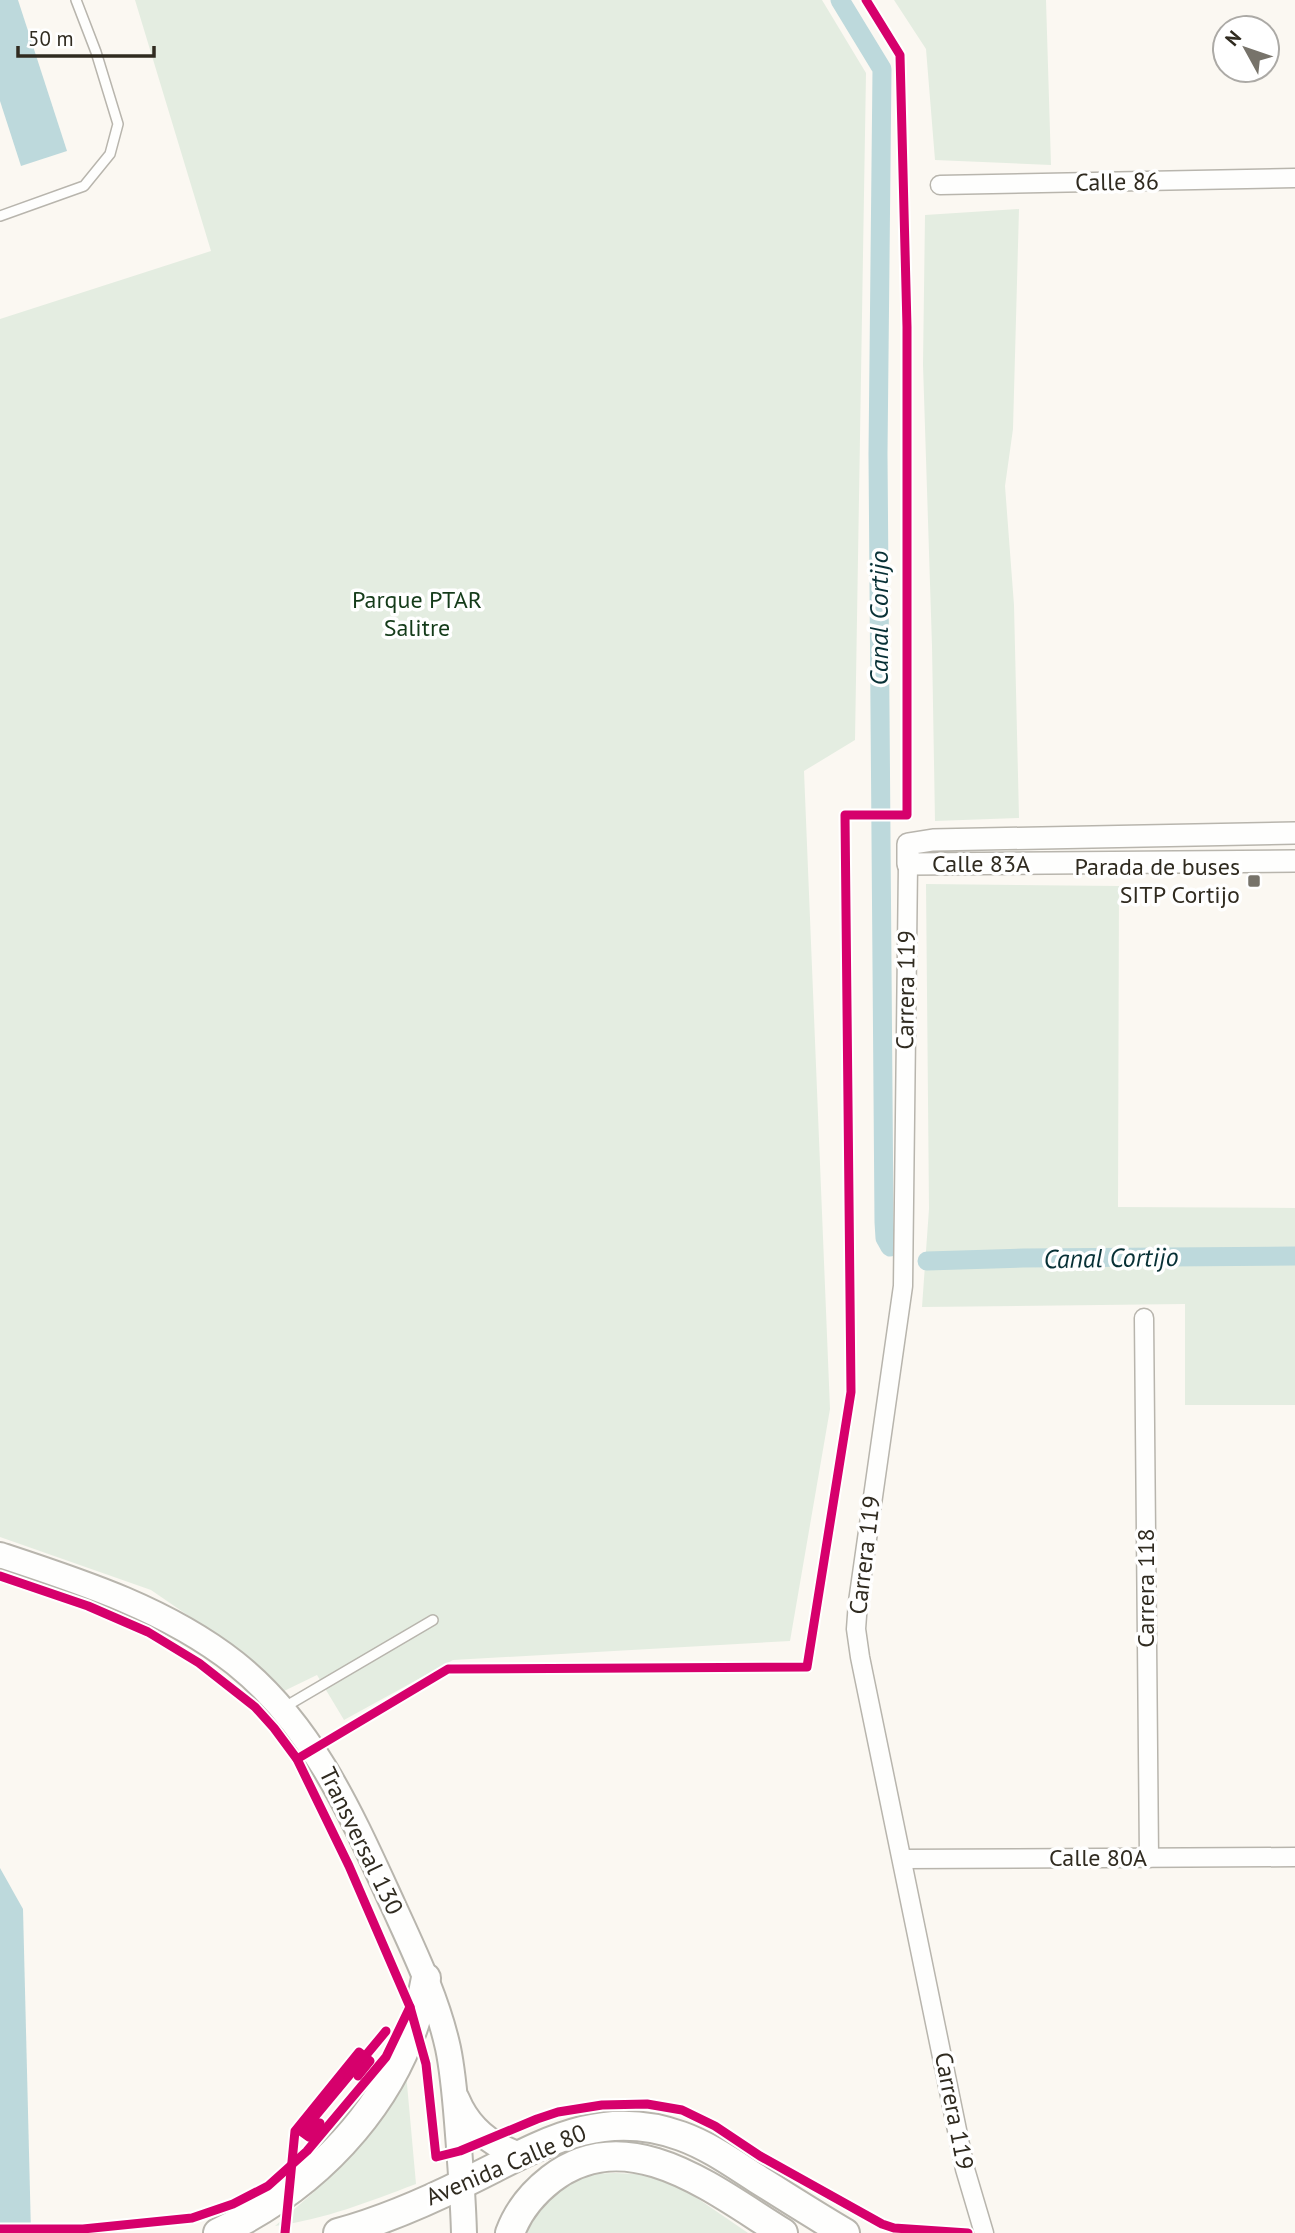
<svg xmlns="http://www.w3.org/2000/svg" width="1295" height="2233" font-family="'PT Sans',sans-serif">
  <rect width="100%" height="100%" fill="#fbf8f2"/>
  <g fill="#e4ede1">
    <polygon points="135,0 822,0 866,73 855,740 804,771 830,1409 790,1641 453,1660 344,1720 317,1675 284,1691 228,1643 151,1590 0,1537 0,319 211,251"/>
    <polygon points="894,0 1046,0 1051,165 935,160 926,49"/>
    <polygon points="1019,209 1013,429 1005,486 1014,605 1019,818 935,821 932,646 923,365 925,215"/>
    <polygon points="926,884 1119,886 1118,1207 1295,1208 1295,1405 1185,1405 1185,1304 922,1307 929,1209"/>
    <path d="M 406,2073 L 416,2184 C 368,2202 326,2219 275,2226 L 314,2192 L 347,2157 Z"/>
    <polygon points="615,2173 654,2175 694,2196 748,2233 521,2233 541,2198 587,2174"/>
  </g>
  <g fill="#bdd9dc">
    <polygon points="0,0 18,0 67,151 21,166 0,101"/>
    <polygon points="0,1868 23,1909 31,2233 0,2233"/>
  </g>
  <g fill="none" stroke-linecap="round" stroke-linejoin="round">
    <g stroke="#bdd9dc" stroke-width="19">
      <polyline points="840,0 882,69 878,454 884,1222 885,1238 890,1247"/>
      <polyline points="927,1261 1023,1258 1295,1256"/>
    </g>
    <g stroke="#b8b5ad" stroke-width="12">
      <g id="service">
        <polyline points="0,216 84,186 110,154 118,124 96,52 76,0"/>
        <polyline points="283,1708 433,1620"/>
      </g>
    </g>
    <g stroke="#b8b5ad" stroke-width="21">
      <g id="minor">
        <polyline points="940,185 1295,178"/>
        <polyline points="908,864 903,1286 858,1602 856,1629 860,1657 965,2169 984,2233"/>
        <polyline points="1144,1318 1149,1858"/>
        <polyline points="902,1859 1295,1857"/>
      </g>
    </g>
    <g stroke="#b8b5ad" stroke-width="24">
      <polyline id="tertiary" points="1295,833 933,840 908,844 908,864 1295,861"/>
    </g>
    <g stroke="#b8b5ad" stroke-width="28">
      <g id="secondary">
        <path d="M 0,1555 C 82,1582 166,1609 235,1663 C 313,1725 352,1816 393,1905 C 414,1951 437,1998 448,2048 C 453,2072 455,2097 457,2122 C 460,2159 463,2196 464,2233"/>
        <path d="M 457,2099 C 469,2128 492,2146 521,2155"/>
      </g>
    </g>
    <g stroke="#b8b5ad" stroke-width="32">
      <g id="trunk">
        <path d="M 218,2233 C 323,2184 406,2093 426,1978"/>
        <path d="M 338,2233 C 382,2221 426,2202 466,2182 C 538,2147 598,2106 681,2136 C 709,2146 734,2164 759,2180 C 788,2198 816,2216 845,2233"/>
        <path d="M 510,2233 C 518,2211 533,2193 551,2179 C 629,2119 716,2192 783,2233"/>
      </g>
    </g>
    <use href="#service" stroke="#fefefd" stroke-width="9"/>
    <use href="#minor" stroke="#fefefd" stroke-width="18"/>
    <use href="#tertiary" stroke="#fefefd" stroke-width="21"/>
    <use href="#secondary" stroke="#fefefd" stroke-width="24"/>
    <use href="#trunk" stroke="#fefefd" stroke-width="28"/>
    <g stroke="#fff" stroke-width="13">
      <g id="cycleway">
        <polyline points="0,1576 88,1606 148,1632 199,1663 255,1707 274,1728 297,1759 349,1866 410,2007 426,2064 436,2157 460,2151 537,2119 558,2112 602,2105 647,2104 682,2110 715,2126 760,2156 882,2224 894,2228 968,2233"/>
        <polyline points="297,1759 448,1669 807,1667 851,1392 845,815 907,815 907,327 900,55 866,0"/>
        <polyline points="320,2123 309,2137 302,2132 386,2031"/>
        <polyline points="0,2229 83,2229 192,2218 233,2204 268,2186 307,2151 386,2057 410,2007"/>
        <polyline points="285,2233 295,2131 359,2052 370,2061 358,2076"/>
      </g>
    </g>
    <use href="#cycleway" stroke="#d6006c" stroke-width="9"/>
  </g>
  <rect fill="#77736a" stroke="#fff" stroke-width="2.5" x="1247" y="874" width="14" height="14" rx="3.5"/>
  <g text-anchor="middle" stroke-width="7" stroke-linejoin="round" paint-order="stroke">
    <g font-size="24" fill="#302b20" stroke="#fff">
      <text transform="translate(1117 182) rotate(-1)" y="8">Calle 86</text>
      <text x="981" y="872">Calle 83A</text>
      <text transform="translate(906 990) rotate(-89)" y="8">Carrera 119</text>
      <text transform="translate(865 1555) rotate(-83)" y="8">Carrera 119</text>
      <text transform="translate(1146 1588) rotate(-90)" y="8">Carrera 118</text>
      <text transform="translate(361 1841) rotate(64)" y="8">Transversal 130</text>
      <text x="1098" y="1866">Calle 80A</text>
      <text transform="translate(954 2111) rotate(79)" y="8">Carrera 119</text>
      <text transform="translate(506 2165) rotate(-23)" y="8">Avenida Calle 80</text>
    </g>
    <g font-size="24" fill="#143b19" stroke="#fff">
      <text x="417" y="608">Parque PTAR<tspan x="417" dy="28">Salitre</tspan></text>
    </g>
    <g font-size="24" fill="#302b20" stroke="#fff" text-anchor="end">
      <text x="1240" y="875">Parada de buses<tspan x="1240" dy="28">SITP Cortijo</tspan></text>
    </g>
    <g font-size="26" font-style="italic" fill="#083136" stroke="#fff">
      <text transform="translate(879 618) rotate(-90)" y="9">Canal Cortijo</text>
      <text transform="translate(1111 1258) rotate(-1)" y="9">Canal Cortijo</text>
    </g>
  </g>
  <g transform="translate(1246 49) rotate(310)"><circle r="33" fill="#ffffff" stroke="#acaaa6" stroke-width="2"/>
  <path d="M0-5L12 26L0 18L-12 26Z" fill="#77736a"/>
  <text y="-10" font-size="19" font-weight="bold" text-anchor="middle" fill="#302b20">N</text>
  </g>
  <path d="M18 46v10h136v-10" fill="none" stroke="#302b20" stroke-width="3.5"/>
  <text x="28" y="46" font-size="21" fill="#302b20" stroke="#ffffff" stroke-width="5" paint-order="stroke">50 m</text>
</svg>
